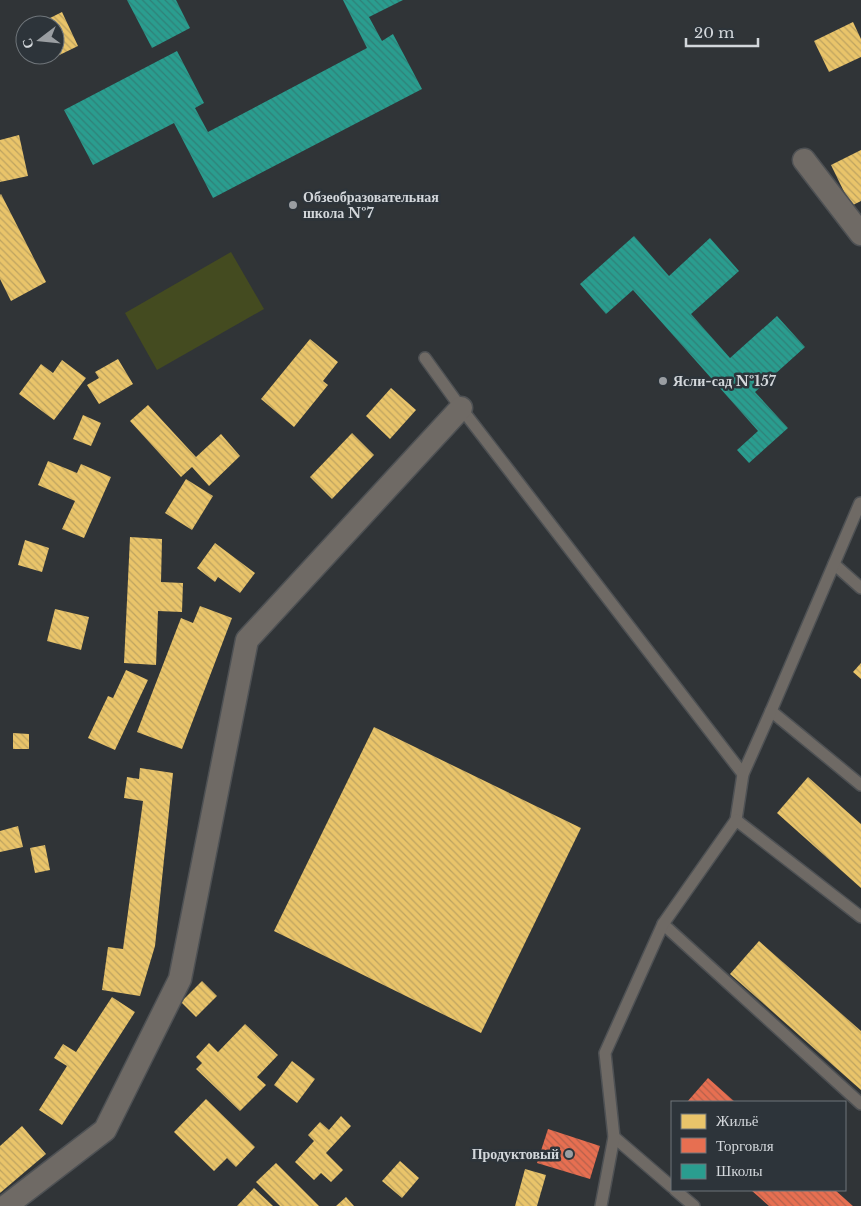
<svg xmlns="http://www.w3.org/2000/svg" width="861" height="1206" font-family="'Libre Baskerville',serif">
  <defs>
    <pattern id="homes-back-hatch" width="6" height="6" patternUnits="userSpaceOnUse" patternTransform="scale(1.25)"><rect width="6" height="6" fill="#e9c46a"/><path d="M-1 5l2 2M0 0l6 6M5-1l2 2" fill="none" stroke="#bea360"/></pattern>
    <pattern id="shops-back-hatch" width="6" height="6" patternUnits="userSpaceOnUse" patternTransform="scale(1.25)"><rect width="6" height="6" fill="#e76f51"/><path d="M-1 5l2 2M0 0l6 6M5-1l2 2" fill="none" stroke="#b5614c"/></pattern>
    <pattern id="schools-back-hatch" width="6" height="6" patternUnits="userSpaceOnUse" patternTransform="scale(1.25)"><rect width="6" height="6" fill="#2a9d8f"/><path d="M-1 5l2 2M0 0l6 6M5-1l2 2" fill="none" stroke="#308178"/></pattern>
  </defs>
  <rect width="100%" height="100%" fill="#303437"/>
  <polygon fill="#444b20" points="231,252 264,309 157,370 125,313"/>
  <g fill="url(#homes-back-hatch)">
    <polygon points="62,12 78,46 41,64 37,55 55,55 55,25 36,25"/>
    <polygon points="853,22 861,39 861,57 829,72 814,41"/>
    <polygon points="19,135 28,176 0,182 0,140"/>
    <polygon points="861,150 861,201 851,206 831,165"/>
    <polygon points="1,194 46,282 11,301 0,279 0,195"/>
    <polygon points="310,339 338,362 323,381 328,385 294,427 261,399"/>
    <polygon points="118,359 133,384 99,404 87,385 99,378 95,372"/>
    <polygon points="62,360 86,378 54,420 19,394 41,364 53,373"/>
    <polygon points="391,388 416,410 390,439 366,416"/>
    <polygon points="148,405 196,457 221,434 240,456 209,486 192,467 181,477 130,421"/>
    <polygon points="83,415 101,423 91,446 73,439"/>
    <polygon points="352,433 374,455 332,499 310,477"/>
    <polygon points="48,461 77,473 81,464 111,477 84,538 62,529 75,501 38,485"/>
    <polygon points="186,479 213,496 192,530 165,513"/>
    <polygon points="130,537 162,539 161,582 183,583 182,612 158,611 156,665 124,663"/>
    <polygon points="25,540 49,548 42,572 18,565"/>
    <polygon points="215,543 255,573 240,593 218,577 215,582 197,568"/>
    <polygon points="200,606 232,618 182,749 137,732 181,618 193,623"/>
    <polygon points="55,609 89,617 81,650 47,641"/>
    <polygon points="861,663 861,679 853,672"/>
    <polygon points="126,670 148,680 115,750 88,738 108,696 113,698"/>
    <polygon points="374,727 581,828 481,1033 274,931"/>
    <polygon points="13,733 29,734 29,749 13,749"/>
    <polygon points="140,768 173,773 155,946 140,996 102,990 108,947 123,949 143,801 124,798 127,777 139,779"/>
    <polygon points="808,777 861,824 861,888 777,813"/>
    <polygon points="18,826 23,847 0,852 0,831"/>
    <polygon points="45,845 50,870 35,873 30,848"/>
    <polygon points="759,941 861,1031 861,1090 730,974"/>
    <polygon points="202,981 217,996 196,1017 181,1002"/>
    <polygon points="112,997 135,1012 62,1125 39,1110 67,1066 54,1058 63,1044 76,1052"/>
    <polygon points="245,1024 278,1055 257,1077 266,1085 240,1111 196,1069 202,1063 196,1057 209,1043 218,1052"/>
    <polygon points="292,1061 315,1079 297,1103 274,1085"/>
    <polygon points="206,1099 255,1147 236,1167 227,1158 214,1171 174,1132"/>
    <polygon points="341,1116 351,1126 326,1153 343,1170 331,1182 321,1173 314,1180 295,1162 314,1141 308,1135 320,1122 329,1130"/>
    <polygon points="22,1126 46,1154 0,1193 0,1146"/>
    <polygon points="400,1161 419,1178 402,1198 382,1181"/>
    <polygon points="276,1163 319,1206 280,1206 256,1182"/>
    <polygon points="525,1169 546,1175 537,1206 515,1206"/>
    <polygon points="254,1188 273,1206 237,1206"/>
    <polygon points="346,1197 354,1206 336,1206"/>
  </g>
  <g fill="url(#shops-back-hatch)">
    <polygon points="708,1078 735,1102 687,1102"/>
    <polygon points="548,1129 600,1146 590,1179 537,1163"/>
    <polygon points="751,1190 835,1190 853,1206 769,1206"/>
  </g>
  <g fill="url(#schools-back-hatch)">
    <polygon points="127,0 176,0 190,28 152,48"/>
    <polygon points="343,0 403,0 369,17 382,41 393,34 422,89 213,198 174,123 93,165 64,110 177,51 204,103 195,108 208,132 367,48"/>
    <polygon points="634,236 669,276 710,238 739,271 691,314 730,358 777,316 805,347 755,392 788,428 749,463 737,450 758,431 633,290 606,314 580,284"/>
  </g>
  <g fill="none" stroke-linecap="round" stroke-linejoin="round">
    <g stroke="#4e5154" stroke-width="14">
      <g id="service">
        <polyline points="425,358 461,408 743,774"/>
        <polyline points="834,564 861,588"/>
        <polyline points="771,711 861,785"/>
        <polyline points="736,820 743,774 771,711 860,503 861,504"/>
        <polyline points="663,924 861,1104"/>
        <polyline points="614,1137 672,1187"/>
        <polyline points="675,1190 694,1206"/>
        <polyline points="601,1206 614,1137 605,1053 663,924 736,820 861,917"/>
      </g>
    </g>
    <g stroke="#4e5154" stroke-width="25">
      <g id="minor">
        <polyline points="804,160 861,234"/>
        <polyline points="6,1206 105,1130 180,979 247,640 461,408"/>
      </g>
    </g>
    <use href="#service" stroke="#6f6a65" stroke-width="11"/>
    <use href="#minor" stroke="#6f6a65" stroke-width="22"/>
  </g>
  <g fill="#9a9ea2" stroke="#2d343a" stroke-width="2">
    <circle cx="293" cy="205" r="5"/>
    <circle cx="663" cy="381" r="5"/>
    <circle cx="569" cy="1154" r="5"/>
  </g>
  <g text-anchor="middle" stroke-width="5" stroke-linejoin="round" paint-order="stroke">
    <g font-size="14" font-weight="bold" fill="#d3d7db" stroke="#2d343a" text-anchor="start">
      <text x="303" y="202">Обзеобразовательная<tspan x="303" dy="16">школа №7</tspan></text>
      <text x="673" y="386">Ясли-сад №157</text>
      <text x="559" y="1159" text-anchor="end">Продуктовый</text>
    </g>
  </g>
  <rect x="671" y="1101" width="175" height="90" fill="#2d343a" stroke="#6f757a"/>
  <rect x="681" y="1114" width="25" height="15" fill="#e9c46a" stroke="#6f757a"/>
  <text x="716" y="1126" font-size="15" fill="#d3d7db">Жильё</text>
  <rect x="681" y="1138" width="25" height="15" fill="#e76f51" stroke="#6f757a"/>
  <text x="716" y="1151" font-size="15" fill="#d3d7db">Торговля</text>
  <rect x="681" y="1164" width="25" height="15" fill="#2a9d8f" stroke="#6f757a"/>
  <text x="716" y="1176" font-size="15" fill="#d3d7db">Школы</text>
  <g transform="translate(40 40) rotate(254)"><circle r="24" fill="#2d343a" stroke="#6f757a"/>
  <path d="M0-4L9 19L0 12L-9 19Z" fill="#9a9ea2"/>
  <text y="-8" font-size="14" font-weight="bold" text-anchor="middle" fill="#d3d7db">С</text>
  </g>
  <path d="M686 38v8h72v-8" fill="none" stroke="#d3d7db" stroke-width="2.5"/>
  <text x="694" y="38" font-size="15" fill="#d3d7db" stroke="#2d343a" stroke-width="4" paint-order="stroke">20 m</text>
</svg>
